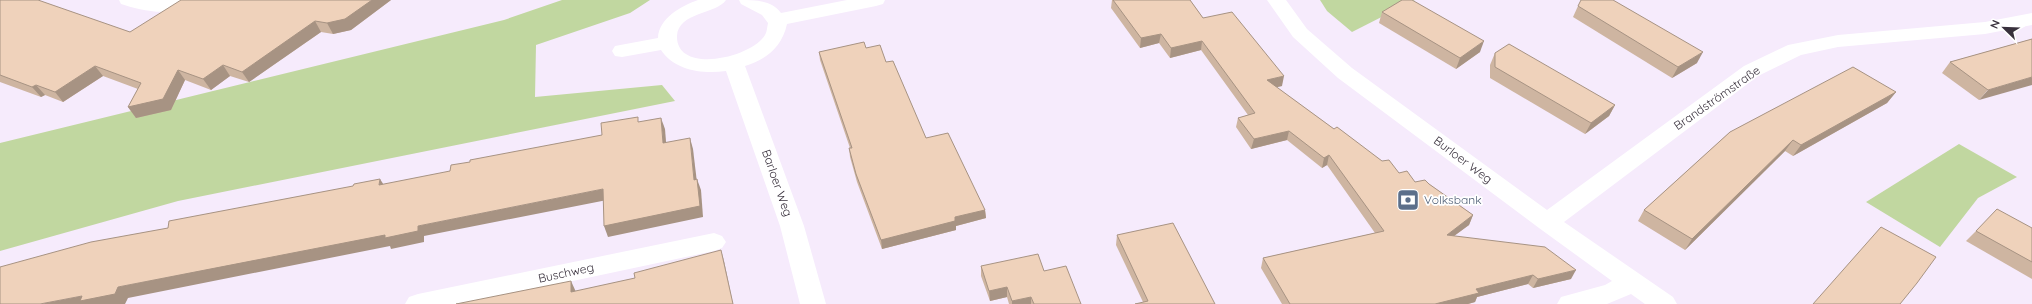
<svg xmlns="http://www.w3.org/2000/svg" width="2032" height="304" font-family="Quicksand,sans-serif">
  <rect width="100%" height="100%" fill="#f6ebfc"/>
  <g fill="#c1d7a0">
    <polygon points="562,0 650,0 630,13 536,45 535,97 662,85 675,101 178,201 0,251 0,143 504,20"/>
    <polygon points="1320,0 1415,0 1352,32 1327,11"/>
    <polygon points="1959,144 2017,177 1978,198 1940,247 1866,202"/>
  </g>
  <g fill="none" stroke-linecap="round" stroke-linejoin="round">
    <g fill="#fff" fill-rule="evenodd">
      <path d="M 119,0 L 190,0 C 177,20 140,10 121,4 Z"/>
      <path d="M 698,0 L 726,0 C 717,14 678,12 677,36 C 676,75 752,58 765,35 C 767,32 767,27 768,23 L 762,15 L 741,4 L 739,0 C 755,0 771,0 781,13 L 847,0 L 885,0 L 883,4 L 876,6 L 787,24 C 782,47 767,59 745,66 L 804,226 L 826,304 L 800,304 L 780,226 L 726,71 C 703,74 675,71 661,50 L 622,57 L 615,56 L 612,51 L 615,46 L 658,38 C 659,18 681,6 698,0 Z"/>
      <polygon points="1267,0 1286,0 1307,29 1352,68 1547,210 1744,66 1788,45 1838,35 1985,22 2032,13 2032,25 1985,34 1838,47 1801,55 1758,76 1564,222 1673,297 1677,304 1645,304 1631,294 1607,304 1557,304 1561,297 1605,285 1612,281 1539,228 1338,78 1293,37"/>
      <polygon points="714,233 722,236 726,242 722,248 714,251 465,304 405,304 409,297 418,294"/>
    </g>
  </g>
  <g fill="#ceb5a1">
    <polygon points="0,0 130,32 391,0 351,30 333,34 321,32 249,82 230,76 211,90 185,80 171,110 136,118 128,107 138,89 103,76 63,102 45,95 41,97 0,82"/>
    <polygon points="1112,0 1190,0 1203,18 1282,86 1276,87 1334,129 1382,161 1399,173 1415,182 1429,184 1473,215 1469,225 1454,236 1571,279 1533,288 1528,284 1477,297 1475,302 1468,304 1282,304 1261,268 1263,258 1375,233 1327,165 1322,168 1287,140 1251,149 1236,127 1238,118 1248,115 1201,50 1170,58 1159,43 1140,48 1111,8"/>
    <polygon points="1578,6 1697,63 1672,78 1573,17"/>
    <polygon points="1382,12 1480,52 1456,69 1379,23"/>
    <polygon points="2032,39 1979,100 1942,73 1950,62"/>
    <polygon points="866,48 886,62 926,138 985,210 986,218 956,226 956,230 882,249 857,182 850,157 849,148 850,148 820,60 819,52"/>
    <polygon points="1495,53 1615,105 1609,116 1585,134 1490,78 1490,65"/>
    <polygon points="1896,92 1887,103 1793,156 1785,151 1685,250 1638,221 1644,210 1730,132"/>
    <polygon points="2032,228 2032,279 1966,241 1976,231"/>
    <polygon points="1117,235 1215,304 1143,302 1116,245"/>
    <polygon points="981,266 1044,271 1081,304 1009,304 1007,297 990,301 981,276"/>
  </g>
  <g fill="#a79383">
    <polygon points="372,0 391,0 351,30 333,34 327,23"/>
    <polygon points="315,21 321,32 249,82 242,72"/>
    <polygon points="1161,34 1159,43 1140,48 1141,38"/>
    <polygon points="1202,41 1201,50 1170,58 1171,48"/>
    <polygon points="1484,41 1480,52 1456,69 1460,58"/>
    <polygon points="1703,52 1697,63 1672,78 1678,67"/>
    <polygon points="223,65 230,76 211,90 203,79"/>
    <polygon points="95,66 103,76 63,102 55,92"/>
    <polygon points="178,70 185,80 171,110 136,118 128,107"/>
    <polygon points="1284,76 1282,86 1265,90 1267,80"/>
    <polygon points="2032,77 2032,85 1979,100 1988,90"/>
    <polygon points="36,85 45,95 41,97 32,87"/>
    <polygon points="1896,92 1887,103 1793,156 1801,145"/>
    <polygon points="1615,105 1609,116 1585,134 1591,123"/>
    <polygon points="661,118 665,129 667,154 663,143"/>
    <polygon points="1289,131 1287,140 1251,149 1254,139"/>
    <polygon points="690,138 693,149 698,191 694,180"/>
    <polygon points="1793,140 1785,151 1685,250 1692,239"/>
    <polygon points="1329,155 1327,165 1322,168 1324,158"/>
    <polygon points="380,179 387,190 379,185"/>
    <polygon points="697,179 701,190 703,217 608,237 604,226"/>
    <polygon points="603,189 607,200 424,236 424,242 391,249 390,246 128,298 125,304 40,304 82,296 118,287 418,226"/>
    <polygon points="985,210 986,218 956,226 956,230 882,249 881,240 955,217"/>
    <polygon points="1473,215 1469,225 1443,244 1447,235"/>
    <polygon points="721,250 724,261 733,304"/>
    <polygon points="1576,270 1571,279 1533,288 1538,279"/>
    <polygon points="1533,275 1528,284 1477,297 1475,302 1468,304 1435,304 1476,289"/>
    <polygon points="571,281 576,292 571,292"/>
    <polygon points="1007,287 1007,297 990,301 989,291"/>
    <polygon points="1031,297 1031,304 1012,304 1012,301"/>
  </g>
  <g fill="#efd2bb" stroke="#a79383">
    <polygon points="0,0 38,0 130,32 181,0 372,0 345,19 327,23 315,21 242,72 223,65 203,79 178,70 163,99 128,107 141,83 95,66 55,92 36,85 32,87 0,75"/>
    <polygon points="1113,0 1190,0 1203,18 1232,12 1284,76 1267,80 1334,129 1337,127 1382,161 1389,160 1399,173 1407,171 1415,182 1425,180 1429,184 1473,215 1447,235 1545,247 1576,270 1538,279 1533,275 1476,289 1479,293 1435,304 1290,304 1263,258 1384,231 1329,155 1324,158 1289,131 1254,139 1238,118 1255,113 1202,41 1171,48 1161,34 1141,38"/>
    <polygon points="1402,0 1412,0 1484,41 1460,58 1382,12"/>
    <polygon points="1581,0 1613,0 1703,52 1678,67 1578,6"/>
    <polygon points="2032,39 2032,77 1988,90 1950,62"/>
    <polygon points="864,42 866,48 880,45 886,62 893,61 926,138 948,133 985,210 955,217 955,221 881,240 856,174 849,148 852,148 819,52"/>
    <polygon points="1509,44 1615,105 1591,123 1495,67 1495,53"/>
    <polygon points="1853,67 1896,92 1801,145 1793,140 1692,239 1644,210 1730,132"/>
    <polygon points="638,117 638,122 661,118 663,143 690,138 694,180 697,179 700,206 604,226 603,189 418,226 418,231 385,238 385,235 118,287 115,294 80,301 82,296 40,304 0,304 0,267 91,242 168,228 169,221 353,186 354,184 380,179 379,185 450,171 451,165 470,162 470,160 602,135 601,123"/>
    <polygon points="1997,209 2032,228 2032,262 1976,231"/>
    <polygon points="1173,223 1215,304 1135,304 1148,301 1117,235"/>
    <polygon points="1881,227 1936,257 1917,283 1900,304 1813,304"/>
    <polygon points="721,250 733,304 456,304 571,281 571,292 635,278 634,273"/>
    <polygon points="1038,254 1044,271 1066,266 1081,304 1034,304 1031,297 1012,301 1007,287 989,291 981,266"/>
  </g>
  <defs>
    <g id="bank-square" transform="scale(1.15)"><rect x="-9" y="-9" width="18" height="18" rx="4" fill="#5c6f8a" stroke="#fff"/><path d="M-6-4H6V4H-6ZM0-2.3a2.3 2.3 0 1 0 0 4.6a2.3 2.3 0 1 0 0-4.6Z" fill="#fff"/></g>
  </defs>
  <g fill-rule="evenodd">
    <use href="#bank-square" x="1408" y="200"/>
  </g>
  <g text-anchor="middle" stroke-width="3.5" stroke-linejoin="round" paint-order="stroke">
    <g font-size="12" fill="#38303c" stroke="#fff">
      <text transform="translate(1717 98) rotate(-35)" y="4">Brandströmstraße</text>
      <text transform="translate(1463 160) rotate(37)" y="4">Burloer Weg</text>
      <text transform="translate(777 183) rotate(71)" y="4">Barloer Weg</text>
      <text transform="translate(566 273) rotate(-12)" y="4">Buschweg</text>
    </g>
    <g font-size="12" fill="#4e5e75" stroke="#fff" text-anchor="start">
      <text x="1424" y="204">Volksbank</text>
    </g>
  </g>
  <g transform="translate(2004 28) rotate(293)" stroke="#ffffff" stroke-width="3" paint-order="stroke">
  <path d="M0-3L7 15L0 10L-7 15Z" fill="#38303c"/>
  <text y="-6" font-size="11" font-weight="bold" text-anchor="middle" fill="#38303c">N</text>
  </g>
</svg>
